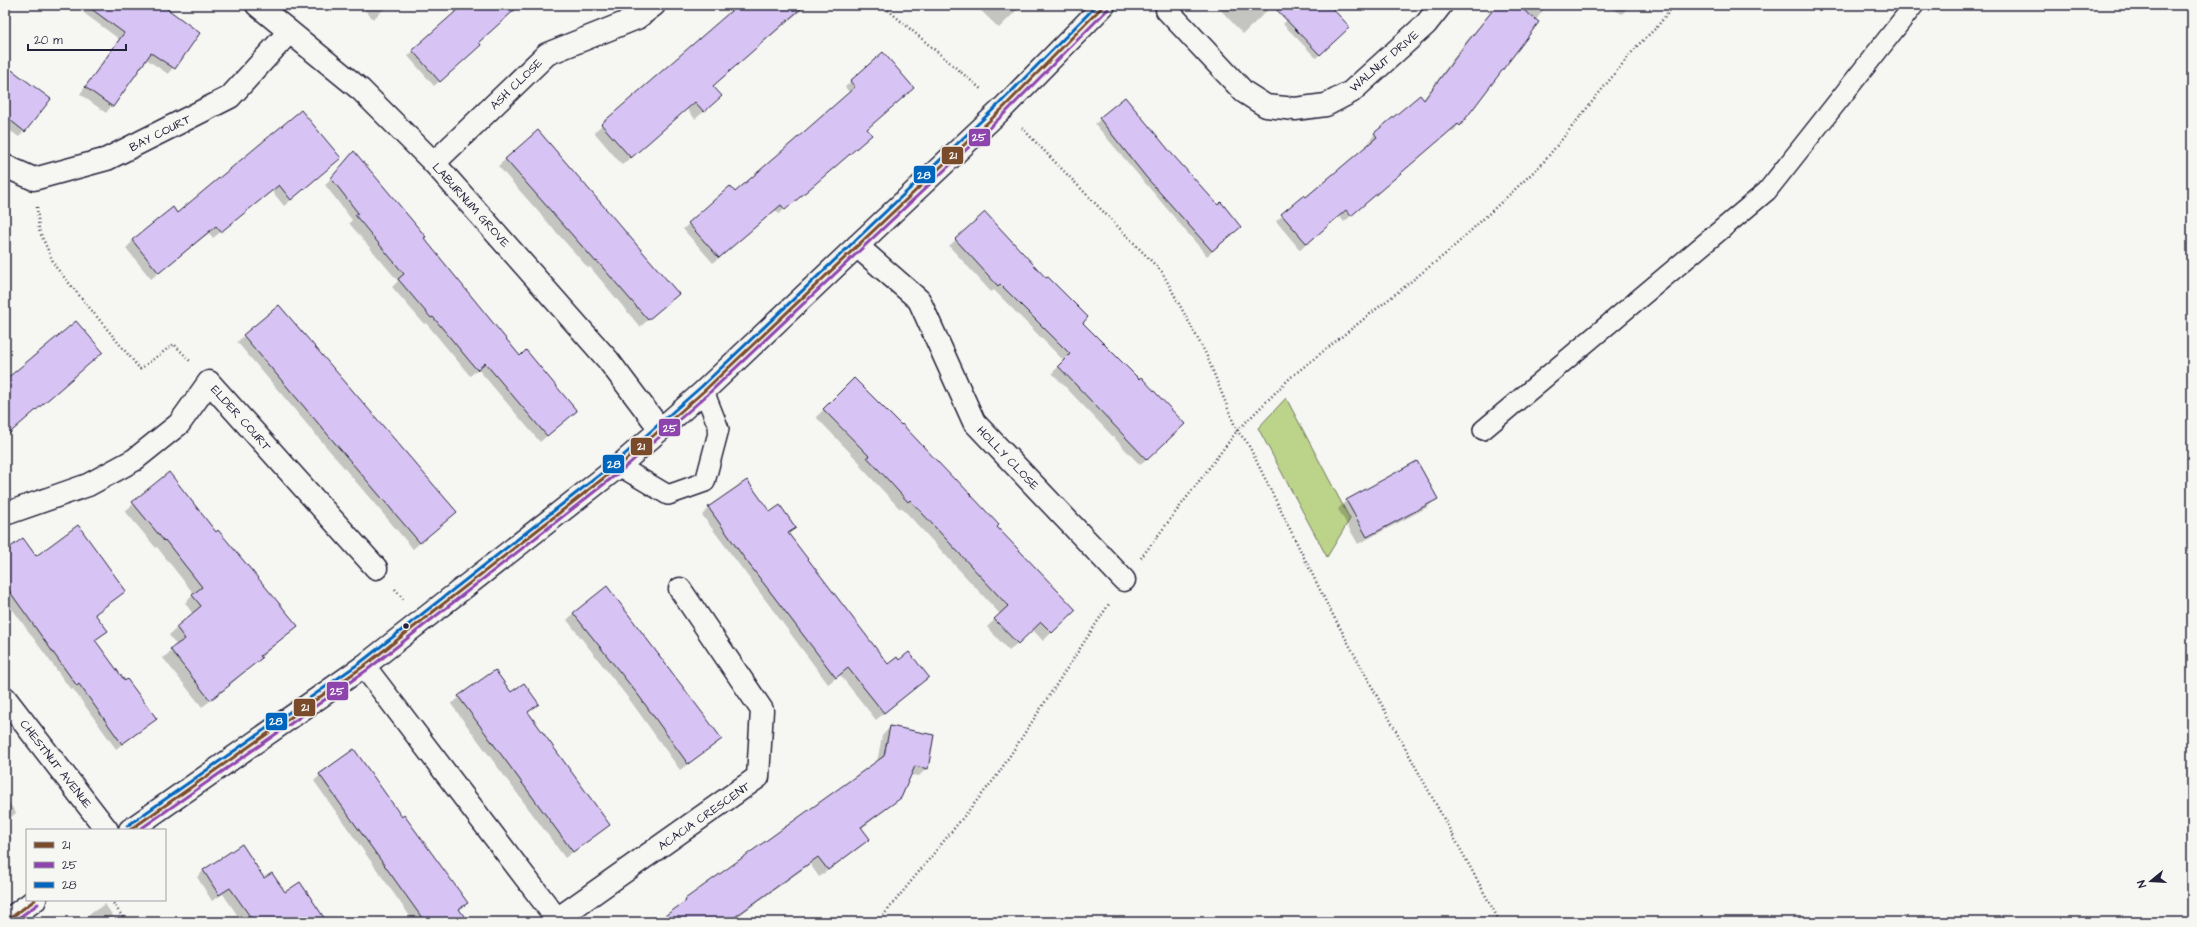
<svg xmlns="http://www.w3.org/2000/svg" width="2197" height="927" font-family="'Architects Daughter',sans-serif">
  <rect width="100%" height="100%" fill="#f6f6f2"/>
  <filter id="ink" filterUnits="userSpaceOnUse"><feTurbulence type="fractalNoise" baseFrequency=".025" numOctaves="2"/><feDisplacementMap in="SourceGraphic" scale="8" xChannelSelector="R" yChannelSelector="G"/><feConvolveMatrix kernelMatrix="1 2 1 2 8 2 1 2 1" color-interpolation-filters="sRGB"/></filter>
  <g filter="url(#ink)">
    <polygon fill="#bcd38a" stroke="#6f7a62" points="1286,398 1350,519 1327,557 1258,428"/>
    <g fill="#0003">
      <polygon points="73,5 160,5 199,33 168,74 146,59 106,113 80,94 119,39"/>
      <polygon points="360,5 389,5 373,19"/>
      <polygon points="464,5 520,5 478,42 475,50 434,86 408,56"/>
      <polygon points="741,5 807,5 712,86 713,104 695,119 687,109 622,165 594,132"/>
      <polygon points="975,5 1022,5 999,28"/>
      <polygon points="1216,5 1273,5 1243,34"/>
      <polygon points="1303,5 1328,5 1349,27 1316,58 1283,24"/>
      <polygon points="1497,5 1547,5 1453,132 1450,130 1344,222 1339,216 1300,250 1276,221 1371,143 1369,141 1375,134 1423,100 1461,48"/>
      <polygon points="1606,5 1630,5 1622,14"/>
      <polygon points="883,53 866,129 866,140 779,214 775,210 713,263 683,229 730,188 735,193 850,93 845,87"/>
      <polygon points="5,65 49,99 19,137 5,127"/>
      <polygon points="1125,98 1235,232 1207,256 1095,124"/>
      <polygon points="538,131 670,301 640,327 590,267 588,268 498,166"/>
      <polygon points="347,159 422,238 569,417 540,442 478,369 470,376 426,323 424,324 392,287 398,281 349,223 352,220 325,185"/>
      <polygon points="332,165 284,206 272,191 213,238 209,233 151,279 126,248 133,241 177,215"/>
      <polygon points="985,213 1177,430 1140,465 1052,373 1064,361 994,290 991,292 949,246"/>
      <polygon points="279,306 449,518 413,549 237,342"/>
      <polygon points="5,374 9,378 5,436"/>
      <polygon points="854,380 1075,610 1043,641 1032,629 1009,651 987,627 1000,614 901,507 900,509 860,466 861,464 816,417"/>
      <polygon points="169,474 216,533 296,626 221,693 202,707 163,658 177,646 169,635 193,614 185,603 194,594 157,547 156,548 125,511"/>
      <polygon points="1436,498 1428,507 1358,544 1338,509 1347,500"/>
      <polygon points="709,508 769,514 795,528 788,535 888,665 898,661 928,677 876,720 840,675 828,684 702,515"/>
      <polygon points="5,552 36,557 124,591 95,614 107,631 95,641 155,719 116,749 73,689 71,690 5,599"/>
      <polygon points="574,613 721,739 680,770 632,703 567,620"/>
      <polygon points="495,671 510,693 538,704 528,713 609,825 565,858 451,704"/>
      <polygon points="890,727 927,768 919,776 910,775 901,797 861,829 868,839 860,847 819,877 810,864 737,917 740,922 657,922 877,762 882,736"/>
      <polygon points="320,775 401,818 467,903 459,910 465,922 414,922 314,781"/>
      <polygon points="5,797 16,813 5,822"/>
      <polygon points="5,829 12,839 5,845"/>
      <polygon points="204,870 264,880 326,922 242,922 223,894 212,901 197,877"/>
      <polygon points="105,904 117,922 80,922 81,920"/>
    </g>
    <g fill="#d8c4f4" stroke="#22223b">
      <polygon points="86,5 162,5 200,33 175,69 151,53 113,107 85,87 124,33"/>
      <polygon points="463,5 520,5 479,42 481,45 440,82 412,50"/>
      <polygon points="738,5 805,5 713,86 722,96 704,112 695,102 631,158 601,124"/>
      <polygon points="1272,5 1329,5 1350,27 1320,55"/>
      <polygon points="1497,5 1517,5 1539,22 1460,126 1458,124 1351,216 1346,210 1307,244 1281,214 1304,195 1306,197 1377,137 1374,133 1420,95 1424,100 1468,41"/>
      <polygon points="883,52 914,88 867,129 872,135 785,210 781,205 719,258 688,223 730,186 735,192 805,131 855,87 850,81"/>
      <polygon points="5,65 51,99 25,132 5,116"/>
      <polygon points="1125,97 1172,154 1218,205 1221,202 1241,227 1212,251 1146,177 1099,118"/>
      <polygon points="301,110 341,158 291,200 279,185 221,232 216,226 159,273 132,240 173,207 177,213"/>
      <polygon points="538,130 679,294 648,320 597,261 596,262 505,159"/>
      <polygon points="354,151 426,237 424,238 520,356 526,350 577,411 547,436 485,363 477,370 433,317 431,318 398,279 404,274 355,215 358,213 331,178"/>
      <polygon points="985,212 1046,278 1048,277 1088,317 1083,323 1139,379 1141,377 1185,424 1147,460 1058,366 1070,354 1000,284 998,286 955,239"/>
      <polygon points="279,305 457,512 420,543 243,335"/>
      <polygon points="76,321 103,352 5,437 5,380"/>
      <polygon points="854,378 901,425 902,424 955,480 956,479 999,525 997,527 1076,610 1052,633 1041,622 1018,644 994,619 1008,606 910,500 908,502 889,481 867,457 869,456 823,409"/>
      <polygon points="1417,461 1438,499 1367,537 1346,500"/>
      <polygon points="169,472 216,532 218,530 298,626 260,656 262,658 229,684 230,685 210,700 170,649 185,639 176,627 201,606 192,595 202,587 165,540 164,541 132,502"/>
      <polygon points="747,480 770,512 780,505 796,528 788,533 888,664 897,657 899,660 909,652 929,677 884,713 848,668 836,678 742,555 708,507"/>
      <polygon points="78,525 126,591 95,614 108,631 95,640 125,681 127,679 157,719 122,744 79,684 77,686 5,585 5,551 23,538 36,556"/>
      <polygon points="607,586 722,739 688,764 639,696 573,613"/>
      <polygon points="495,670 511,692 524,683 539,704 528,712 610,825 573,852 458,696"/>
      <polygon points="890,726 934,735 928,769 915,766 901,798 861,827 870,839 828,870 818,857 728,922 656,922 686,901 685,899 884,756"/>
      <polygon points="354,749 402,817 404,815 468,903 459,909 468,922 425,922 319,774"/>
      <polygon points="242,844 264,878 272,873 285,892 300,882 327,922 254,922 230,888 219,895 203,870"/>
    </g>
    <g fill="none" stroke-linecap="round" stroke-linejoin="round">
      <g stroke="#22223b" stroke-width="22">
        <g id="service">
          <polyline points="1483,430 1767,191 1914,5"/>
          <polyline points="619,466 668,495 705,482 719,429 704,391"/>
        </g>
      </g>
      <g stroke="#22223b" stroke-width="25">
        <g id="minor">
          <polyline points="257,5 361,90 434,163 608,360 660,429"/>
          <polyline points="1167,10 1244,92 1266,106 1295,109 1326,105 1351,92 1426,24 1441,5"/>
          <polyline points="434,163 547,54 637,18 654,5"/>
          <polyline points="5,166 34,179 107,159 230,97 289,32"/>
          <polyline points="857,246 919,300 974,422 1124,580"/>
          <polyline points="5,514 88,485 134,460 179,424 209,382 376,568"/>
          <polyline points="364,666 557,919"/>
          <polyline points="5,698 107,830"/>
          <polyline points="130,830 364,666 619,466 704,391 857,246 1003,108 1104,5"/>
          <polyline points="5,922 35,900"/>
          <polyline points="553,922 758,777 762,710 680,589"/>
        </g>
      </g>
      <g stroke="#22223b" stroke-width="2.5" stroke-dasharray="1 3" stroke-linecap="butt">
        <polyline points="882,5 982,90"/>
        <polyline points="1022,128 1162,272 1206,354 1237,431 1247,442 1327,604 1500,922"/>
        <polyline points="37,207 39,230 55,266 140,369 174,344 190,361"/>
        <polyline points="1141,558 1237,431 1291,377 1448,252 1542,164 1637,46 1656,28 1674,5"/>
        <polyline points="395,589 403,599"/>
        <polyline points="111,900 126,922"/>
        <polyline points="878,922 996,777 1109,604"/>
      </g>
      <use href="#service" stroke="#f6f6f2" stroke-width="19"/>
      <use href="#minor" stroke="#f6f6f2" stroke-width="22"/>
      <g stroke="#f6f6f2" stroke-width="6">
        <g id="bus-1">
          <polyline points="130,830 364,666 619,466 704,391 1003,108 1104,5"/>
          <polyline points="5,922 35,900"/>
        </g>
      </g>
      <g stroke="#f6f6f2" stroke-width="6">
        <g id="bus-2">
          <polyline points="139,830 367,670 622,470 707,395 1006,112 1108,9"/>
          <polyline points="13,922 38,904"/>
        </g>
      </g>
      <g stroke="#f6f6f2" stroke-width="6">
        <polyline id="bus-3" points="127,826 361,662 616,462 701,387 999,104 1097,5"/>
      </g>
      <use href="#bus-1" stroke="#7a4b2a" stroke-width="3"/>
      <use href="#bus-2" stroke="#8e44ad" stroke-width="3"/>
      <use href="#bus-3" stroke="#0065bd" stroke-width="3"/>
    </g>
  </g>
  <circle fill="#22223b" stroke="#f6f6f2" stroke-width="1.5" cx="406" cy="626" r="3.5"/>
  <g text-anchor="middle" stroke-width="3" stroke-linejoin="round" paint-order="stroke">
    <g font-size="12" fill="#22223b" stroke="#f6f6f2">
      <text transform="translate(1384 61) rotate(-41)" y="4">WALNUT DRIVE</text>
      <text transform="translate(516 84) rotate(-44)" y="4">ASH CLOSE</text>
      <text transform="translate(160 133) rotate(-27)" y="4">BAY COURT</text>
      <text transform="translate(471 205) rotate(48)" y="4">LABURNUM GROVE</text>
      <text transform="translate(241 418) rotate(48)" y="4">ELDER COURT</text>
      <text transform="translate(1008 458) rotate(46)" y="4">HOLLY CLOSE</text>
      <text transform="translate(56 764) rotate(52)" y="4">CHESTNUT AVENUE</text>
      <text transform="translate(704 816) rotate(-35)" y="4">ACACIA CRESCENT</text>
    </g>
  </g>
  <g stroke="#f6f6f2" stroke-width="1.5">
    <rect x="968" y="128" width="23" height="19" rx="4" fill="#8e44ad"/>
    <rect x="941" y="146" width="23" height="19" rx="4" fill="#7a4b2a"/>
    <rect x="913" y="165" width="23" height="19" rx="4" fill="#0065bd"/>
    <rect x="658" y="418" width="23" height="19" rx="4" fill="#8e44ad"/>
    <rect x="630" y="437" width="23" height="19" rx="4" fill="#7a4b2a"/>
    <rect x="602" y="454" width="23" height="20" rx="4" fill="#0065bd"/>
    <rect x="326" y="681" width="23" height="20" rx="4" fill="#8e44ad"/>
    <rect x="293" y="698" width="23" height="19" rx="4" fill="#7a4b2a"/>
    <rect x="265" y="712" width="23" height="19" rx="4" fill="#0065bd"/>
  </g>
  <g font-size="11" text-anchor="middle" font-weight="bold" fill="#fff">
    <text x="979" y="141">25</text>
    <text x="953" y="159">21</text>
    <text x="924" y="179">28</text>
    <text x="670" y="432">25</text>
    <text x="641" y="450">21</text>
    <text x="614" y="468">28</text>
    <text x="337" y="695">25</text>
    <text x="305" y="711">21</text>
    <text x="276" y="725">28</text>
  </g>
  <rect width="2197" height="927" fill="none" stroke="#f6f6f2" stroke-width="20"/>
  <rect x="10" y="10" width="2177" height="907" fill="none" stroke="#22223b" stroke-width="1.5" filter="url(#ink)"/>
  <rect x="26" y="829" width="140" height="72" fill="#f6f6f2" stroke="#a1a1a9"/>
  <rect x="34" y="842" width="20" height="6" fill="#7a4b2a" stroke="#a1a1a9"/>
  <text x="62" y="849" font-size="12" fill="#22223b">21</text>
  <rect x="34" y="862" width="20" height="6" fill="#8e44ad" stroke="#a1a1a9"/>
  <text x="62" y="869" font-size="12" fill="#22223b">25</text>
  <rect x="34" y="882" width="20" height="6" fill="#0065bd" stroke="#a1a1a9"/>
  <text x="62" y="889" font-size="12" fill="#22223b">28</text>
  <g transform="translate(2151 881) rotate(252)" stroke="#f6f6f2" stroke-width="3" paint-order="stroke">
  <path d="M0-3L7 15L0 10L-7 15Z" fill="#22223b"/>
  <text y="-6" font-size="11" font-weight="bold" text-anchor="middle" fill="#22223b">N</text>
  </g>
  <path d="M28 44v6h98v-6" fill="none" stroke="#22223b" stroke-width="2"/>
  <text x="34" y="44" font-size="12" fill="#22223b" stroke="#f6f6f2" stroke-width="3" paint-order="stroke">20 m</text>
</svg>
